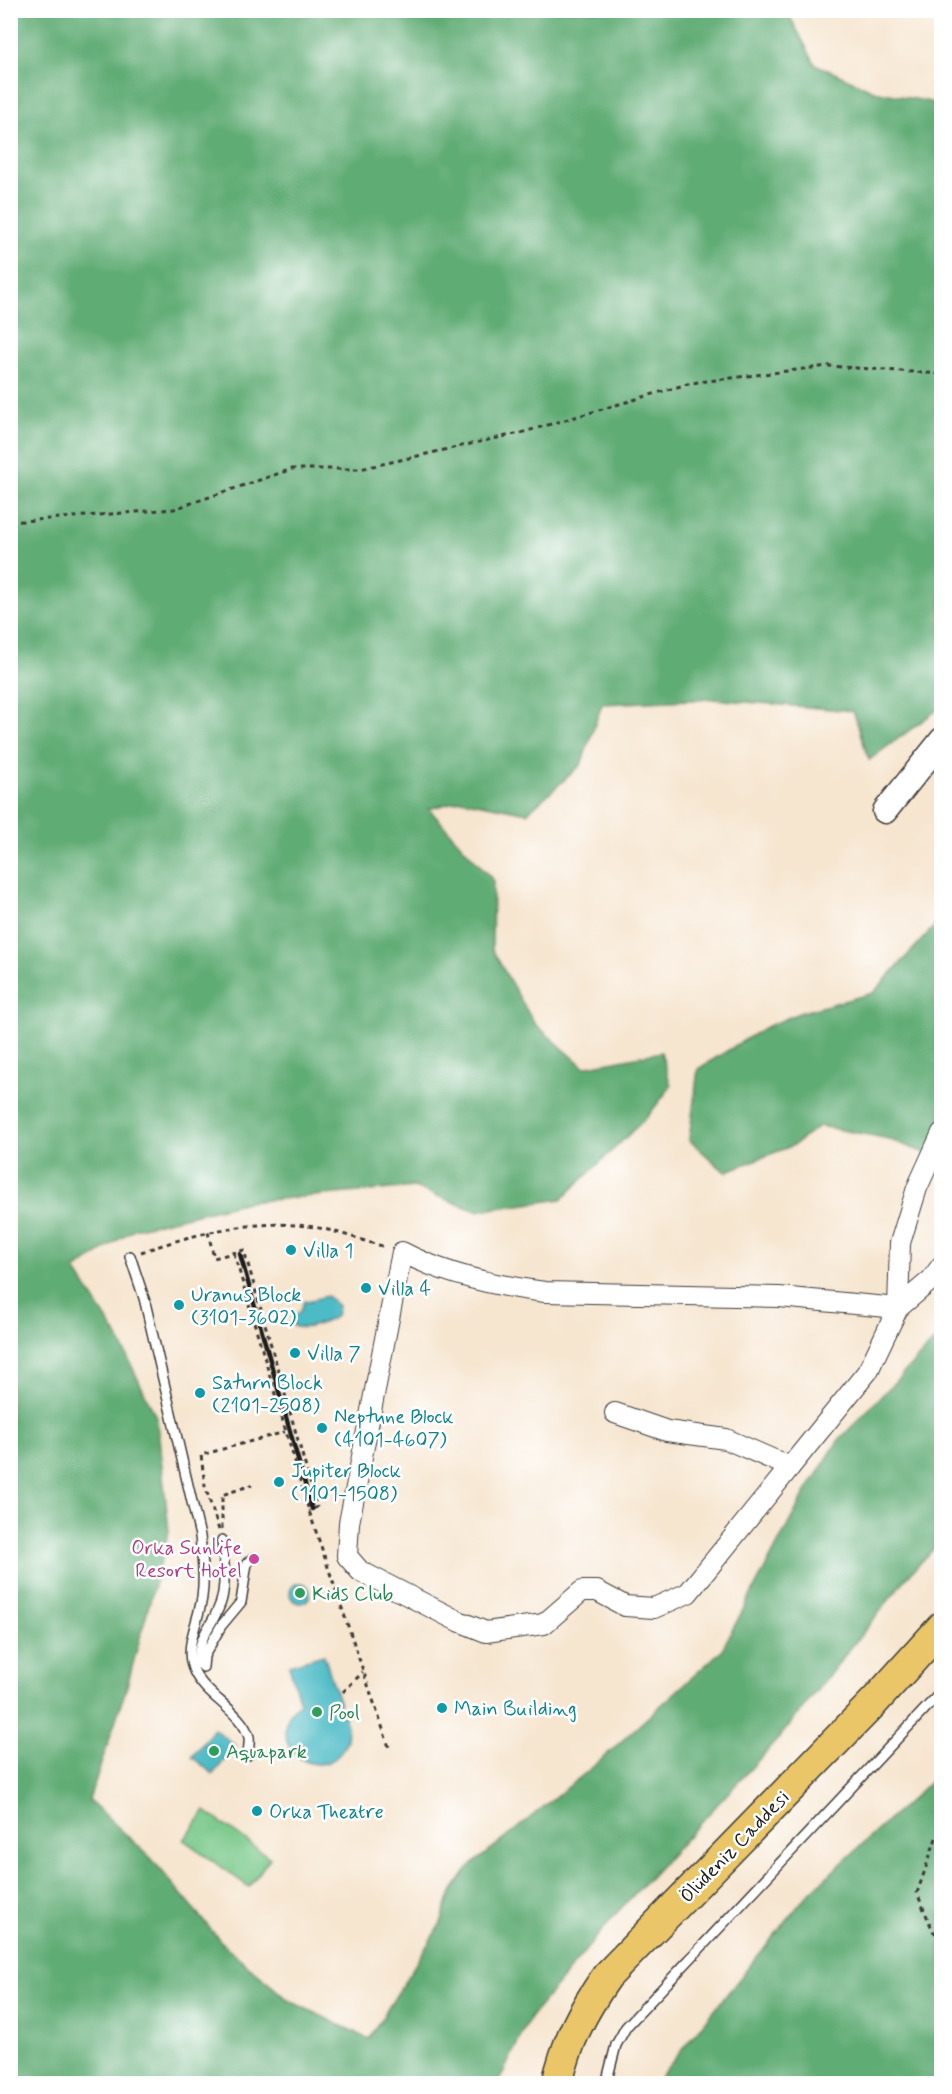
<svg xmlns="http://www.w3.org/2000/svg" width="952" height="2094" font-family="Mynerve,sans-serif">
  <rect width="100%" height="100%" fill="#fff"/>
  <filter id="ink" filterUnits="userSpaceOnUse"><feTurbulence type="fractalNoise" baseFrequency=".0167" numOctaves="2"/><feDisplacementMap in="SourceGraphic" scale="12" xChannelSelector="R" yChannelSelector="G"/><feConvolveMatrix kernelMatrix="1 2 1 2 8 2 1 2 1" color-interpolation-filters="sRGB"/></filter>
  <filter id="wash" filterUnits="userSpaceOnUse"><feTurbulence type="fractalNoise" baseFrequency=".008" numOctaves="4" result="noise"/><feDisplacementMap in="SourceGraphic" scale="24" xChannelSelector="R" yChannelSelector="G"/><feGaussianBlur stdDeviation="1.35" result="paint"/><feColorMatrix in="noise" values="0 0 0 0 0 0 0 0 0 0 0 0 0 0 0 0 0 1.4 0 .05"/><feComposite in="paint" operator="in"/></filter>
  <g filter="url(#wash)">
    <rect width="100%" height="100%" fill="#f6e5cf"/>
    <polygon fill="#77c788" stroke="#4a7252" stroke-width="1.5" points="205,1811 270,1858 249,1887 184,1840"/>
    <g fill="#61ac74" stroke="#3e6448" stroke-width="1.5">
      <polygon points="11,10 787,11 815,64 874,91 941,104 941,707 869,760 853,711 712,699 602,704 581,765 527,813 461,800 429,809 493,880 492,949 534,1023 584,1067 661,1052 671,1086 648,1116 562,1199 476,1211 414,1187 247,1202 134,1229 75,1270 118,1337 157,1419 169,1531 127,1686 89,1800 151,1858 223,1944 288,2000 369,2039 441,1923 450,1895 468,1868 594,1766 721,1651 804,1495 838,1441 941,1334 941,1541 908,1576 779,1738 613,1917 530,2018 498,2083 11,2083"/>
      <polygon points="941,919 941,1159 885,1138 819,1126 794,1145 725,1172 689,1140 698,1069 764,1028 799,1013 873,993"/>
      <polygon points="941,1772 941,2083 655,2083 807,1895"/>
    </g>
    <g fill="#4dbbc6" stroke="#346c71" stroke-width="1.5">
      <path d="M 327,1296 L 338,1306 L 336,1316 C 324,1323 307,1331 293,1326 L 293,1316 L 300,1312 L 304,1302 Z"/>
      <circle cx="300" cy="1593" r="10"/>
      <path d="M 324,1655 L 347,1726 C 349,1736 347,1744 341,1752 C 314,1787 258,1737 300,1703 L 289,1665 Z"/>
      <polygon points="214,1729 236,1746 213,1774 192,1757"/>
    </g>
  </g>
  <g filter="url(#ink)">
    <g fill="none" stroke-linecap="round" stroke-linejoin="round">
      <g stroke="#3d3a37" stroke-width="12">
        <g id="service">
          <path d="M 130,1256 L 144,1298 L 200,1536 C 202,1557 205,1576 202,1597 C 199,1622 182,1648 195,1673 C 207,1697 242,1712 249,1737 C 250,1742 248,1750 248,1755"/>
          <path d="M 199,1664 C 196,1634 216,1624 222,1598 C 226,1579 224,1559 222,1540"/>
          <polyline points="203,1667 204,1656 221,1626 241,1602 247,1563 253,1558"/>
          <polyline points="606,2084 616,2045 626,2027 942,1691"/>
        </g>
      </g>
      <g stroke="#3d3a37" stroke-width="22">
        <g id="minor">
          <polyline points="615,1413 667,1431 726,1439 790,1467 868,1371 898,1308 900,1243 917,1188 942,1133"/>
          <path d="M 790,1467 L 688,1593 L 654,1608 L 625,1606 L 597,1591 L 582,1591 L 544,1624 L 486,1632 L 456,1620 L 360,1571 L 347,1556 L 349,1523 L 402,1252 C 446,1275 496,1286 545,1292 L 779,1297 L 898,1308 L 931,1280 L 942,1265"/>
        </g>
      </g>
      <g stroke="#3d3a37" stroke-width="27">
        <polyline id="tertiary" points="885,811 942,740"/>
      </g>
      <g stroke="#3d3a37" stroke-width="33">
        <path id="primary" d="M 557,2084 C 567,2041 582,2012 607,1976 L 874,1702 L 942,1627"/>
      </g>
      <g stroke="#3d3a37" stroke-width="3" stroke-dasharray="4.5 4.5" stroke-linecap="butt">
        <polyline points="10,522 174,509 292,469 360,469 524,432 691,383 828,366 942,374"/>
        <polyline points="208,1232 214,1258 244,1250 317,1507 309,1511"/>
        <path d="M 141,1252 C 198,1233 253,1218 314,1227 C 338,1231 362,1241 386,1247"/>
        <polyline points="234,1253 309,1511 389,1747"/>
        <polyline points="222,1529 222,1495 252,1485"/>
        <polyline points="219,1530 205,1486 201,1455 285,1432"/>
        <polyline points="343,1692 363,1672"/>
        <polyline points="942,1821 917,1893 933,1931 942,1939"/>
      </g>
      <use href="#service" stroke="#fff" stroke-width="9"/>
      <use href="#minor" stroke="#fff" stroke-width="20"/>
      <use href="#tertiary" stroke="#fff" stroke-width="24"/>
      <use href="#primary" stroke="#eac669" stroke-width="30"/>
      <polyline stroke="#1c1c1c" stroke-width="4.5" points="240,1254 312,1509"/>
    </g>
  </g>
  <g fill="#0f9aa8" stroke="#fff" stroke-width="2">
    <circle cx="291" cy="1250" r="6"/>
    <circle cx="366" cy="1288" r="6"/>
    <circle cx="179" cy="1305" r="6"/>
    <circle cx="295" cy="1353" r="6"/>
    <circle cx="200" cy="1393" r="6"/>
    <circle cx="322" cy="1428" r="6"/>
    <circle cx="279" cy="1482" r="6"/>
    <circle cx="442" cy="1708" r="6"/>
    <circle cx="257" cy="1811" r="6"/>
  </g>
  <circle fill="#d1479c" stroke="#fff" stroke-width="2" cx="254" cy="1559" r="6"/>
  <g fill="#2e9e5b" stroke="#fff" stroke-width="2">
    <circle cx="300" cy="1593" r="6"/>
    <circle cx="317" cy="1712" r="6"/>
    <circle cx="214" cy="1751" r="6"/>
  </g>
  <g text-anchor="middle" stroke-width="5" stroke-linejoin="round" paint-order="stroke">
    <g font-size="20" fill="#0d838f" stroke="#fff" text-anchor="start">
      <text x="303" y="1257">Villa 1</text>
      <text x="378" y="1295">Villa 4</text>
      <text x="191" y="1301">Uranus Block<tspan x="191" dy="23">(3101-3602)</tspan></text>
      <text x="307" y="1360">Villa 7</text>
      <text x="212" y="1389">Saturn Block<tspan x="212" dy="23">(2101-2508)</tspan></text>
      <text x="334" y="1423">Neptune Block<tspan x="334" dy="23">(4101-4607)</tspan></text>
      <text x="291" y="1477">Jupiter Block<tspan x="291" dy="23">(1101-1508)</tspan></text>
      <text x="454" y="1715">Main Building</text>
      <text x="269" y="1818">Orka Theatre</text>
    </g>
    <g font-size="20" fill="#b23c85" stroke="#fff" text-anchor="end">
      <text x="242" y="1554">Orka Sunlife<tspan x="242" dy="23">Resort Hotel</tspan></text>
    </g>
    <g font-size="20" fill="#27864d" stroke="#fff" text-anchor="start">
      <text x="312" y="1600">Kids Club</text>
      <text x="329" y="1719">Pool</text>
      <text x="226" y="1758">Aquapark</text>
    </g>
    <g font-size="20" fill="#1c1c1c" stroke="#fff">
      <text transform="translate(734 1846) rotate(-46)" y="7">Ölüdeniz Caddesi</text>
    </g>
  </g>
  <rect width="952" height="2094" fill="none" stroke="#fff" stroke-width="36"/>
</svg>
